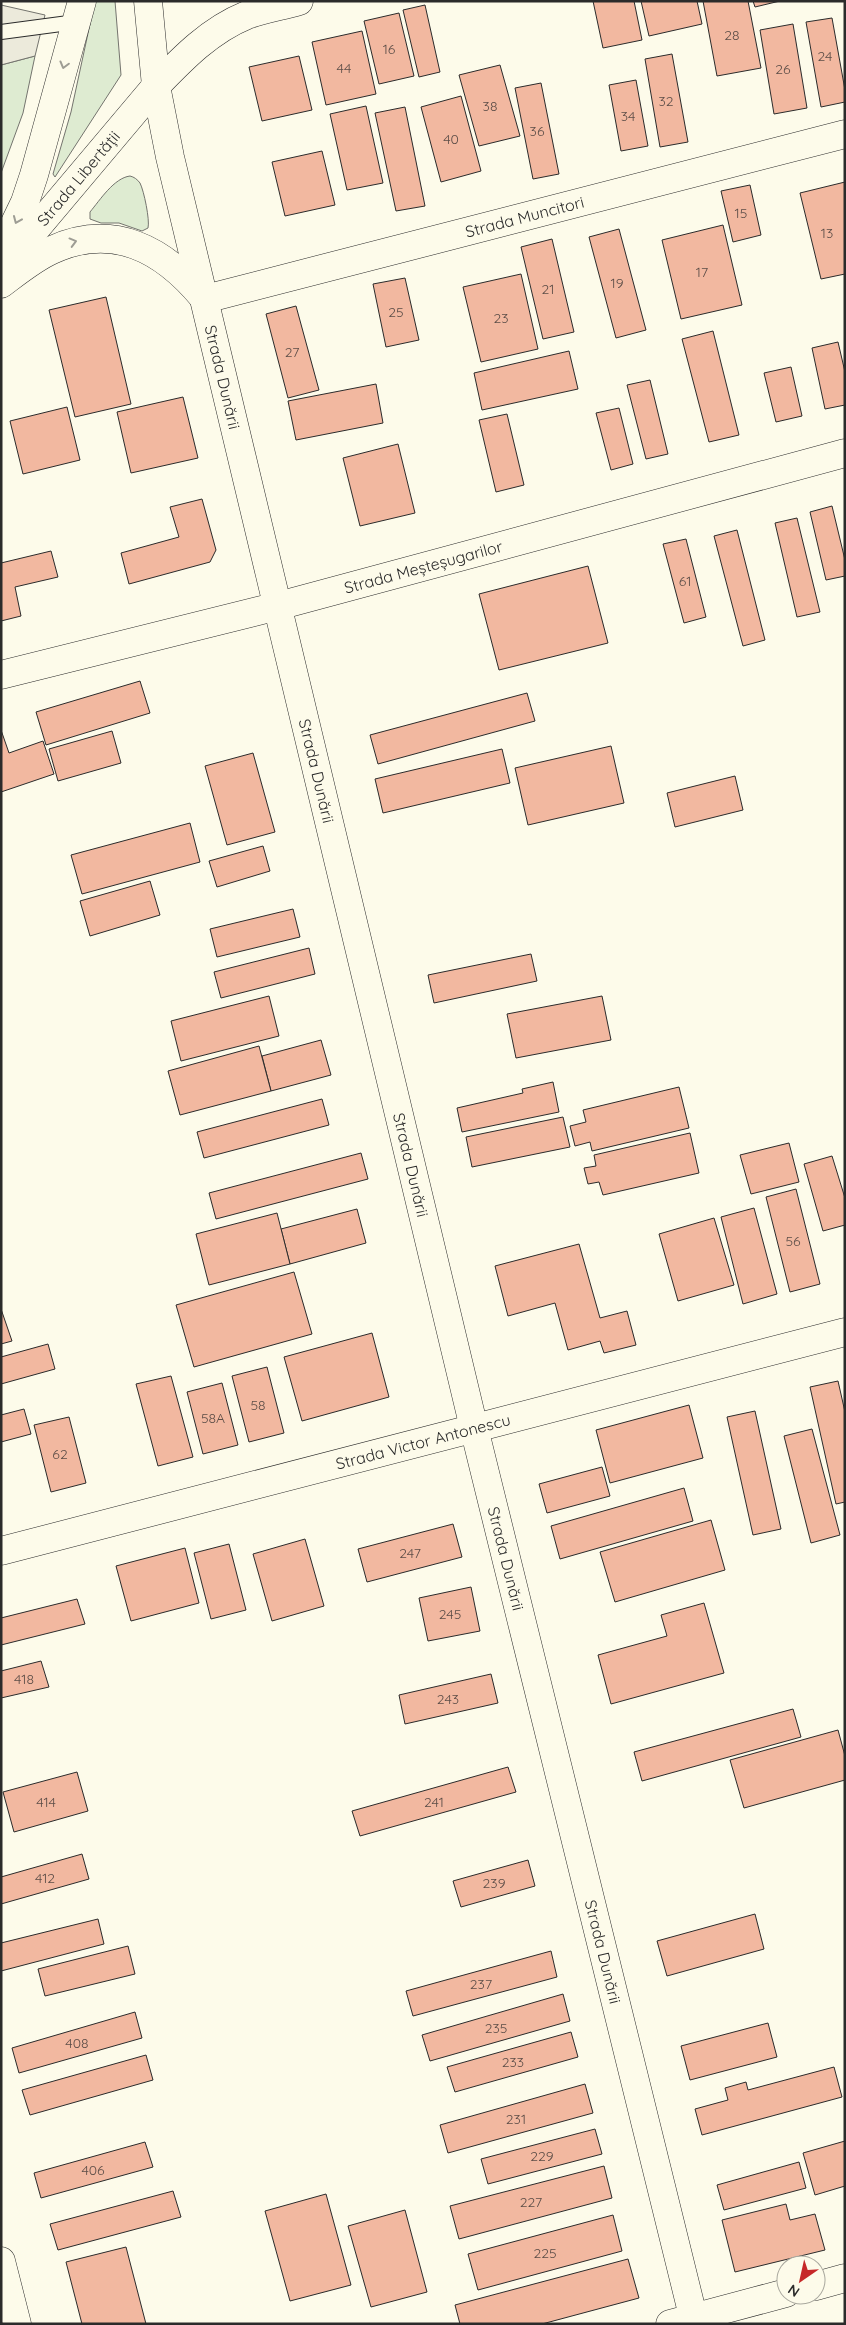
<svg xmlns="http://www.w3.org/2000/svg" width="846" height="2325" font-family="Quicksand,sans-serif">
  <rect width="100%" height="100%" fill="#fdfbea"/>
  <g fill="#deebd1" stroke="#74746e">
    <polygon points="95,1 115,1 121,75 55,177 53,174 71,112"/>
    <polygon points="35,56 23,113 1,173 1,65"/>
    <path d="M 130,176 C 134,177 137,179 140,183 C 144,191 150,220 148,228 L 142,231 L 119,223 L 101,223 L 90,219 L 90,212 C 100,200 114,178 130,176 Z"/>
  </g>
  <polygon fill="#eceadb" stroke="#74746e" points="1,5 45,15 35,56 1,65"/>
  <g fill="#f2b8a0" stroke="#2b2b2b">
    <polygon points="593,1 634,1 642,40 603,48"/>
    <polygon points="641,1 697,1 702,24 649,36"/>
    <polygon points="703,1 748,1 761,68 717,76"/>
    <polygon points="753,1 780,1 755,7"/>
    <polygon points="425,5 440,72 419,77 403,10"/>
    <polygon points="399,13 414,76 379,84 364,21"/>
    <polygon points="832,18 845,90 845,102 821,107 806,22"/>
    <polygon points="793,24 807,108 774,114 760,30"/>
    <polygon points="362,31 376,94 326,105 312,42"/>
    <polygon points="672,54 688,142 660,147 645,59"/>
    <polygon points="299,56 312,110 262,121 249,67"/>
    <polygon points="500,65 520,136 479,146 459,75"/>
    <polygon points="636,80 648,146 621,151 609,85"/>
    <polygon points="541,83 559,174 533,179 515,88"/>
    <polygon points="461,96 481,171 441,182 421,107"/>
    <polygon points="366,106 383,183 347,190 330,114"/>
    <polygon points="405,107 425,206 396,211 375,113"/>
    <polygon points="322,151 335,205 285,216 272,162"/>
    <polygon points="845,182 845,274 821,279 800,193"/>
    <polygon points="750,185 761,235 733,242 721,191"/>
    <polygon points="723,225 742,305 681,319 662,240"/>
    <polygon points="619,229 646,330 616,338 589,237"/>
    <polygon points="552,239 574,332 543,339 521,247"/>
    <polygon points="521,274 538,349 481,362 463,287"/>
    <polygon points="405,278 419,340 386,347 373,284"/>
    <polygon points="106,297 131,404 75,417 49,310"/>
    <polygon points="296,306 319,390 288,398 266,314"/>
    <polygon points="713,331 739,435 709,442 682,339"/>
    <polygon points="838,342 845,372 845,405 825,409 812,348"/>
    <polygon points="569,351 578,389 482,410 474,373"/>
    <polygon points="791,367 802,416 776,422 764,373"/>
    <polygon points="650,380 668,454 646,459 627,385"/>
    <polygon points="376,384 383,423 296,440 288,401"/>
    <polygon points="183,397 198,458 131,473 117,412"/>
    <polygon points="67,407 80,460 23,474 10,421"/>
    <polygon points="619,408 633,464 611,470 596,413"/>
    <polygon points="507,414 524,485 496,492 479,420"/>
    <polygon points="398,444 415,513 360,526 343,458"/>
    <polygon points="202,499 216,550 210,562 129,584 121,553 179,537 170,507"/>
    <polygon points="832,506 845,560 845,576 826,580 810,512"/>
    <polygon points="797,518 820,612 797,617 775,523"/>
    <polygon points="737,530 765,640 743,646 714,536"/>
    <polygon points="686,539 706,617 684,623 663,544"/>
    <polygon points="51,551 58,577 15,587 21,616 1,621 1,563"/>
    <polygon points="588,566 608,643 499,670 479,594"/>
    <polygon points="140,681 150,713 46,745 36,712"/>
    <polygon points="527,693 535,721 378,764 370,735"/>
    <polygon points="1,730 9,753 43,741 54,774 1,792"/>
    <polygon points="112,731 121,763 58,781 49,749"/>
    <polygon points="611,746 624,803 528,825 515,768"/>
    <polygon points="502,749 510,783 383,813 375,779"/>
    <polygon points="253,753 275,832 227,845 205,766"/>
    <polygon points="735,776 743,810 675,827 667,793"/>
    <polygon points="190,823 200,862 82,894 71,855"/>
    <polygon points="263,846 270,871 217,887 209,861"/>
    <polygon points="150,881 160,915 90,936 80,901"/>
    <polygon points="293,909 300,937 217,957 210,929"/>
    <polygon points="309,948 315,974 221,998 214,972"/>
    <polygon points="531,954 537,981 434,1003 428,975"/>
    <polygon points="269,996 279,1036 181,1061 171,1021"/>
    <polygon points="602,996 611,1040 516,1058 507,1014"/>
    <polygon points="321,1040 331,1075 271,1091 262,1056"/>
    <polygon points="259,1046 271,1091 180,1115 168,1071"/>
    <polygon points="553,1082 559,1112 462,1132 457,1108 523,1093 522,1089"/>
    <polygon points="679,1087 689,1128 592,1151 590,1142 575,1146 570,1126 586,1122 583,1110"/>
    <polygon points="322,1099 329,1125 204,1158 197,1132"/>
    <polygon points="563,1117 570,1147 472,1167 466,1137"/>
    <polygon points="690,1133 699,1173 603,1195 599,1182 588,1184 584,1168 596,1166 594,1155"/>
    <polygon points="789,1143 799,1182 751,1194 740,1155"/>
    <polygon points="361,1153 368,1179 216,1219 209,1193"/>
    <polygon points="832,1156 845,1198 845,1225 823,1231 804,1164"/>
    <polygon points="796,1189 820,1284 790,1292 766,1197"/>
    <polygon points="754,1208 777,1294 743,1304 721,1217"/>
    <polygon points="357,1209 366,1243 290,1264 281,1229"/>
    <polygon points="277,1213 290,1264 209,1285 196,1234"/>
    <polygon points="714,1218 734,1285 678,1301 659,1234"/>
    <polygon points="579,1244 600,1318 627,1311 636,1345 604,1353 600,1341 568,1350 555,1303 508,1316 495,1266"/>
    <polygon points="294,1272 312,1334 194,1367 176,1305"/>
    <polygon points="1,1309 12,1341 1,1344"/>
    <polygon points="372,1333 389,1397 302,1421 284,1357"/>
    <polygon points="48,1344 55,1369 1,1384 1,1357"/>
    <polygon points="267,1367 284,1433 249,1442 232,1376"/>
    <polygon points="171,1376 193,1457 158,1466 136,1384"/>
    <polygon points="838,1381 845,1412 845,1502 836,1504 810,1387"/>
    <polygon points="222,1383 238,1445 203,1454 187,1392"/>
    <polygon points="689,1405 703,1458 610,1483 596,1430"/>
    <polygon points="24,1409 31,1434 1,1442 1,1415"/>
    <polygon points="755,1411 781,1529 753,1535 727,1417"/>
    <polygon points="69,1417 86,1483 51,1492 34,1425"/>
    <polygon points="812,1429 840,1535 811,1543 784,1436"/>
    <polygon points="602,1467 610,1496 547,1513 539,1484"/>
    <polygon points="684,1488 693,1521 560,1559 551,1526"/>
    <polygon points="711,1520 725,1570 615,1602 600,1552"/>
    <polygon points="453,1524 462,1557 367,1582 358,1549"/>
    <polygon points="305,1539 324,1606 272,1621 253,1554"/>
    <polygon points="229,1544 246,1610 211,1619 194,1553"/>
    <polygon points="185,1548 199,1603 131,1621 116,1566"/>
    <polygon points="471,1587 480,1631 428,1641 419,1598"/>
    <polygon points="77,1599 85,1624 1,1645 1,1618"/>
    <polygon points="704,1603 724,1673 611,1704 598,1655 667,1636 661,1615"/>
    <polygon points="41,1661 49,1687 1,1698 1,1671"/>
    <polygon points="491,1674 498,1703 405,1724 399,1695"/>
    <polygon points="793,1709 801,1737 642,1781 634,1752"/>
    <polygon points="838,1730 845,1756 845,1780 744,1808 730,1760"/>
    <polygon points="508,1767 516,1792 360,1836 352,1811"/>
    <polygon points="77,1772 88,1811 14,1832 3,1792"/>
    <polygon points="82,1854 89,1879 1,1904 1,1877"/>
    <polygon points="528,1860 535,1886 461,1907 453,1881"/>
    <polygon points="755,1914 764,1949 667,1976 657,1941"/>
    <polygon points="98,1919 104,1944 1,1971 1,1943"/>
    <polygon points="128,1946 135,1974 45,1996 38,1969"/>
    <polygon points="551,1951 557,1977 413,2016 406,1991"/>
    <polygon points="563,1994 570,2021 430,2061 422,2035"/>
    <polygon points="135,2012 142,2038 19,2073 12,2048"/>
    <polygon points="768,2023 777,2057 690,2080 681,2046"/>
    <polygon points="571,2032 578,2057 455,2092 447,2067"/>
    <polygon points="146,2055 153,2080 30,2115 22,2090"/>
    <polygon points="834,2067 842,2097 702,2135 695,2109 728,2100 725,2088 746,2082 748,2090"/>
    <polygon points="585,2084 593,2113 448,2153 440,2125"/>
    <polygon points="595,2129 602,2154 488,2184 481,2159"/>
    <polygon points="845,2141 845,2186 815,2195 803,2153"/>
    <polygon points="145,2142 153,2167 41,2198 34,2173"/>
    <polygon points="799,2162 806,2188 724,2210 717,2185"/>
    <polygon points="604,2166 612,2198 459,2239 450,2206"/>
    <polygon points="173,2191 181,2217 58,2250 50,2224"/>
    <polygon points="326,2194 351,2285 290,2301 265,2211"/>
    <polygon points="786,2204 790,2220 815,2214 825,2250 735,2272 722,2220"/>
    <polygon points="405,2210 427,2292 371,2307 348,2226"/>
    <polygon points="613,2215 622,2251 478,2290 468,2254"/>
    <polygon points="126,2247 146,2324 82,2324 66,2262"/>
    <polygon points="628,2259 639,2298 542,2324 460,2324 455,2305"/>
  </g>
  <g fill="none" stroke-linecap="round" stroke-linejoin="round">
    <g stroke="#2b2b2b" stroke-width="16">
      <polyline id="service" points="1,32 76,22"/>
    </g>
    <g stroke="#2b2b2b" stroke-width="29">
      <g id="minor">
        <path d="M 156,86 C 183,58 210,30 247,15 C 263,9 282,6 299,1"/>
        <path id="s1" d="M 205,299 L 845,134"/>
        <path id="s2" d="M 1,675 L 278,606 L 845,453"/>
        <path id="s3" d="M 1,1551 L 845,1332"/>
        <polyline points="1,2261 17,2324"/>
        <polyline points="816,2286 845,2278"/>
        <polyline points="670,2324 786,2293"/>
      </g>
    </g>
    <g stroke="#2b2b2b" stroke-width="29">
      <g id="tertiary">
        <path id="s4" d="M 1,270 L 156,86"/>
      </g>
    </g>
    <g stroke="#2b2b2b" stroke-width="29">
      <g id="primary">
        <path id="s5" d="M 148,1 L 156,86 L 170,157 L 474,1428 L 695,2324"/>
        <polyline points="1,252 25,202 34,175 82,1"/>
        <path d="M 1,284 C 17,272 34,258 52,250 C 113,222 163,249 203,297"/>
      </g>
    </g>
    <use href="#service" stroke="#fdfbea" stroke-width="14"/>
    <use href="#minor" stroke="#fdfbea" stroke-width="28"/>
    <use href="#tertiary" stroke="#fdfbea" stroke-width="28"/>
    <use href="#primary" stroke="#fdfbea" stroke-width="28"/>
  </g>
  <defs><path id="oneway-chevron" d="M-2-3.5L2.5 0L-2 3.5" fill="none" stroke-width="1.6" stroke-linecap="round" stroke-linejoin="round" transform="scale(1.25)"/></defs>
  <g stroke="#9e9d94">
    <use href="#oneway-chevron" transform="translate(64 65) rotate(105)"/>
    <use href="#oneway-chevron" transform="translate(17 220) rotate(113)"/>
    <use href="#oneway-chevron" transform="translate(73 242) rotate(-15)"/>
  </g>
  <g text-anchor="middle" stroke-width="4" stroke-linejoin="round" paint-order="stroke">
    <g font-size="14" fill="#5d4e48">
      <text x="732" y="40">28</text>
      <text x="389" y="54">16</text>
      <text x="825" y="61">24</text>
      <text x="344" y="73">44</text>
      <text x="783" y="74">26</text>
      <text x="666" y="106">32</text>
      <text x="490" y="111">38</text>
      <text x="628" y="121">34</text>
      <text x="537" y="136">36</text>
      <text x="451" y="144">40</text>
      <text x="741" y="218">15</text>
      <text x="827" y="238">13</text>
      <text x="702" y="277">17</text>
      <text x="617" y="288">19</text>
      <text x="548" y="294">21</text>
      <text x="396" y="317">25</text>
      <text x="501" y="323">23</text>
      <text x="292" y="357">27</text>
      <text x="685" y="586">61</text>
      <text x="793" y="1246">56</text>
      <text x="258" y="1410">58</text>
      <text x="213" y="1423">58A</text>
      <text x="60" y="1459">62</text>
      <text x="410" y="1558">247</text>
      <text x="450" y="1619">245</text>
      <text x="24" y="1684">418</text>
      <text x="448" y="1704">243</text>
      <text x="46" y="1807">414</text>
      <text x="434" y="1807">241</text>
      <text x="45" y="1883">412</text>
      <text x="494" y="1888">239</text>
      <text x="481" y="1989">237</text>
      <text x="496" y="2033">235</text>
      <text x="77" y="2048">408</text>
      <text x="513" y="2067">233</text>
      <text x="516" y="2124">231</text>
      <text x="542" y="2161">229</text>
      <text x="93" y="2175">406</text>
      <text x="531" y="2207">227</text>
      <text x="545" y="2258">225</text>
    </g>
    <g font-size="16" fill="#2b2b2b" stroke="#fdfbea">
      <text dy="6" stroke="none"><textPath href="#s4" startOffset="120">Strada Libertății</textPath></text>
      <text dy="6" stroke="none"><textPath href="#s1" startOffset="330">Strada Muncitori</textPath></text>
      <text dy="6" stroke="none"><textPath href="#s5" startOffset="384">Strada Dunării</textPath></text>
      <text dy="6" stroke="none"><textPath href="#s2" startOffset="436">Strada Meșteșugarilor</textPath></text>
      <text dy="6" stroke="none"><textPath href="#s5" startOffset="789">Strada Dunării</textPath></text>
      <text dy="6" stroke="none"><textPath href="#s5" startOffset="1194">Strada Dunării</textPath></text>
      <text dy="6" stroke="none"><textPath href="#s3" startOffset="436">Strada Victor Antonescu</textPath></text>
      <text dy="6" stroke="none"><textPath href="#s5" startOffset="1599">Strada Dunării</textPath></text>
      <text dy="6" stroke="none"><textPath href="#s5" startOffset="2004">Strada Dunării</textPath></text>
    </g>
  </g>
  <rect width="846" height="2325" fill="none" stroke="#2b2b2b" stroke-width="5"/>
  <g transform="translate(801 2280) rotate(214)"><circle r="24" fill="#fdfbea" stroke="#a9a89e"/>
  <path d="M0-4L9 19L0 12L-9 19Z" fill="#c62828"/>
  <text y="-8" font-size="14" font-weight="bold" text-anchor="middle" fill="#2b2b2b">N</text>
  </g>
</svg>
